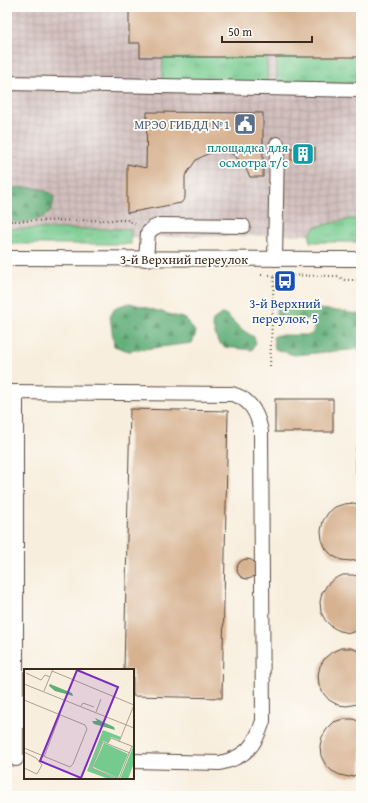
<svg xmlns="http://www.w3.org/2000/svg" width="368" height="803" font-family="'Gentium Book Plus',serif">
  <defs>
    <pattern id="industrial-grid" width="8" height="8" patternUnits="userSpaceOnUse"><rect width="8" height="8" fill="#d1bfbd"/><path d="M0 4h8M4 0v8" fill="none" stroke="#b4a4a2"/></pattern>
    <pattern id="grass-tufts" width="24" height="20" patternUnits="userSpaceOnUse"><rect width="24" height="20" fill="#75ca8d"/><path d="M3 7l-1-3M5 7V3M7 7l1-3M15 17l-1-3M17 17v-4M19 17l1-3" fill="none" stroke="#61a473"/></pattern>
    <pattern id="forest-firs" width="22" height="20" patternUnits="userSpaceOnUse"><rect width="22" height="20" fill="#60ae78"/><path d="M5 1l3.5 6h-7zM16 11l3.5 6h-7z" fill="#508e62"/></pattern>
  </defs>
  <rect width="100%" height="100%" fill="#fdfcf7"/>
  <filter id="ink" filterUnits="userSpaceOnUse"><feTurbulence type="fractalNoise" baseFrequency=".025" numOctaves="2"/><feDisplacementMap in="SourceGraphic" scale="8" xChannelSelector="R" yChannelSelector="G"/><feConvolveMatrix kernelMatrix="1 2 1 2 8 2 1 2 1" color-interpolation-filters="sRGB"/></filter>
  <filter id="wash" filterUnits="userSpaceOnUse"><feTurbulence type="fractalNoise" baseFrequency=".012" numOctaves="4" result="noise"/><feDisplacementMap in="SourceGraphic" scale="16" xChannelSelector="R" yChannelSelector="G"/><feGaussianBlur stdDeviation="0.9" result="paint"/><feColorMatrix in="noise" values="0 0 0 0 0 0 0 0 0 0 0 0 0 0 0 0 0 1.4 0 .05"/><feComposite in="paint" operator="in"/></filter>
  <g filter="url(#wash)">
    <rect width="100%" height="100%" fill="#f8eede"/>
    <polygon fill="url(#industrial-grid)" points="7,7 361,7 361,234 7,239"/>
    <g fill="url(#grass-tufts)" stroke="#587a56">
      <polygon points="163,57 267,57 267,84 162,82"/>
      <polygon points="277,57 361,57 361,83 277,82"/>
      <polygon points="350,219 361,219 361,242 310,242 310,233 315,227"/>
      <rect x="7" y="229" width="124" height="15"/>
    </g>
    <g fill="url(#forest-firs)" stroke="#4e6c4b">
      <path d="M 7,188 C 23,188 42,184 54,197 C 53,223 26,223 7,222 Z"/>
      <polygon points="130,303 186,319 196,333 192,343 129,351 114,346 110,316 116,307"/>
      <polygon points="285,306 341,311 361,315 361,349 294,355 275,349 273,337 278,335 310,335 313,332 315,322 313,319 281,319 276,316 276,309"/>
      <polygon points="222,314 227,315 241,329 254,337 256,343 252,350 225,347 218,342 212,324 214,319"/>
    </g>
    <g id="blocks">
      <g fill="#d7b291">
        <polygon points="129,7 361,7 361,57 140,57 140,43 129,43"/>
        <polygon points="147,112 263,113 263,177 250,177 243,163 231,153 218,151 214,152 207,154 196,160 185,176 185,198 181,203 127,213 127,164 146,168"/>
        <rect x="291" y="148" width="24" height="12"/>
        <rect x="275" y="399" width="58" height="33"/>
        <polygon points="130,409 228,411 222,698 133,696 133,670 124,670"/>
        <rect x="356" y="448" width="5" height="25"/>
        <polygon points="354,503 361,506 361,559 351,561 341,560 333,556 326,549 322,540 321,531 323,521 328,513 335,507 344,504"/>
        <circle cx="247" cy="569" r="10"/>
        <polygon points="343,575 353,575 361,577 361,630 350,633 340,631 332,627 325,620 321,612 320,602 322,593 327,585 334,579"/>
        <polygon points="341,648 351,648 361,652 361,702 357,704 347,706 338,705 329,700 323,693 319,685 318,675 320,666 325,658 332,652"/>
        <polygon points="343,719 353,719 361,722 361,774 349,777 340,775 332,771 325,764 321,756 320,746 322,737 327,729 334,722"/>
      </g>
    </g>
  </g>
  <g filter="url(#ink)">
    <use href="#blocks" fill-opacity="0" stroke="#57473b" stroke-width="1"/>
    <g fill="none" stroke-linecap="round" stroke-linejoin="round">
      <g stroke="#57473b" stroke-width="16">
        <g id="minor">
          <polyline points="7,83 361,90"/>
          <polyline points="7,258 361,259"/>
          <polyline points="146,259 148,233 153,228 160,225 243,226"/>
          <polyline points="275,259 277,144"/>
          <path d="M 7,392 L 232,394 C 251,399 258,414 261,432 L 263,721 C 255,746 246,757 220,763 L 133,761"/>
          <polyline points="16,392 16,759"/>
        </g>
      </g>
      <g stroke="#57473b" stroke-width="2" stroke-dasharray="1 3" stroke-linecap="butt">
        <polyline points="7,221 127,220 138,225"/>
        <polyline points="261,275 337,276 345,280 361,280"/>
        <polyline points="270,366 274,276"/>
      </g>
      <use href="#minor" stroke="#fff" stroke-width="14"/>
    </g>
  </g>
  <defs>
    <g id="civic-square" transform="scale(1.15)"><rect x="-9" y="-9" width="18" height="18" rx="4" fill="#5c6f8a" stroke="#fdfcf7"/><path d="M-.6-6.5H3V-4.5H.6V-3L4-1V1h2V6H-6V1h2V-1L-.6-3ZM-1.2 2.5V6h2.4V2.5Z" fill="#fff"/></g>
    <g id="building-square" transform="scale(1.15)"><rect x="-9" y="-9" width="18" height="18" rx="4" fill="#0f9aa8" stroke="#fdfcf7"/><path d="M-4-6H4V6H1V3H-1V6H-4ZM-2.5-4.3h1.7v1.8h-1.7ZM.8-4.3h1.7v1.8H.8ZM-2.5-1h1.7V.8h-1.7ZM.8-1h1.7V.8H.8Z" fill="#fff"/></g>
    <g id="bus-square" transform="scale(1.15)"><rect x="-9" y="-9" width="18" height="18" rx="4" fill="#1a4fb4" stroke="#fdfcf7"/><path d="M-5-6H5V4H4V6H2V4H-2V6H-4V4H-5ZM-3.5-4V0h7V-4ZM-3.5 1.2v1.5H-2V1.2ZM2 1.2v1.5H3.5V1.2Z" fill="#fff"/></g>
  </defs>
  <g fill-rule="evenodd">
    <use href="#civic-square" x="245" y="124"/>
    <use href="#building-square" x="303" y="154"/>
    <use href="#bus-square" x="285" y="281"/>
  </g>
  <g text-anchor="middle" stroke-width="3.5" stroke-linejoin="round" paint-order="stroke">
    <g font-size="13" fill="#4e5e75" stroke="#fdfcf7" text-anchor="end">
      <text x="230" y="129">МРЭО ГИБДД №1</text>
    </g>
    <g font-size="13" fill="#0d838f" stroke="#fdfcf7" text-anchor="end">
      <text x="288" y="152">площадка для<tspan x="288" dy="15">осмотра т/с</tspan></text>
    </g>
    <g font-size="13" fill="#3b2a1e" stroke="#fdfcf7">
      <text x="184" y="264">3-й Верхний переулок</text>
    </g>
    <g font-size="13" fill="#164399" stroke="#fdfcf7">
      <text x="285" y="308">3-й Верхний<tspan x="285" dy="15">переулок, 5</tspan></text>
    </g>
  </g>
  <g transform="translate(24 669)">
    <rect width="110" height="110" fill="#f8eede"/>
    <path d="M 79,61 L 97,68 L 95,71 L 87,68 L 84,74 L 79,72 L 68,99 L 93,110 L 85,110 L 63,102 ZM 80,74 L 104,85 L 94,109 L 69,98 ZM 109,78 L 110,94 L 104,110 L 96,110 Z" fill="#75ca8d"/>
    <path d="M 26,15 L 48,24 L 49,27 L 31,22 L 25,17 ZM 71,49 L 90,58 L 91,61 L 70,55 L 68,52 L 73,52 Z" fill="#60ae78"/>
    <path fill="none" stroke="#aca091" stroke-width="1" d="M 28,2 L 110,36M 2,4 L 17,11 L 21,6 L 26,8M 0,15 L 110,59M 20,22 L 29,0M 0,31 L 61,56 L 63,60 L 49,95 L 46,98 L 0,79M 57,37 L 59,34 L 70,38M 72,43 L 77,30M 95,73 L 110,36M 84,74 L 87,69 L 110,78M 0,83 L 12,89 L 18,96 L 13,105 L 0,99M 20,88 L 36,46M 95,110 L 68,99 L 79,73 L 106,84M 95,110 L 108,77"/>
    <path fill="#7b2cbf" fill-opacity="0.15" stroke="#7b2cbf" stroke-width="2" d="M 53,1 L 94,18 L 57,109 L 16,92 Z"/>
    <rect width="110" height="110" fill="none" stroke="#3b2a1e" stroke-width="2"/>
  </g>
  <rect width="368" height="803" fill="none" stroke="#fdfcf7" stroke-width="24"/>
  <path d="M222 36v6h90v-6" fill="none" stroke="#3b2a1e" stroke-width="2"/>
  <text x="228" y="36" font-size="12" fill="#3b2a1e" stroke="#fdfcf7" stroke-width="3" paint-order="stroke">50 m</text>
</svg>
